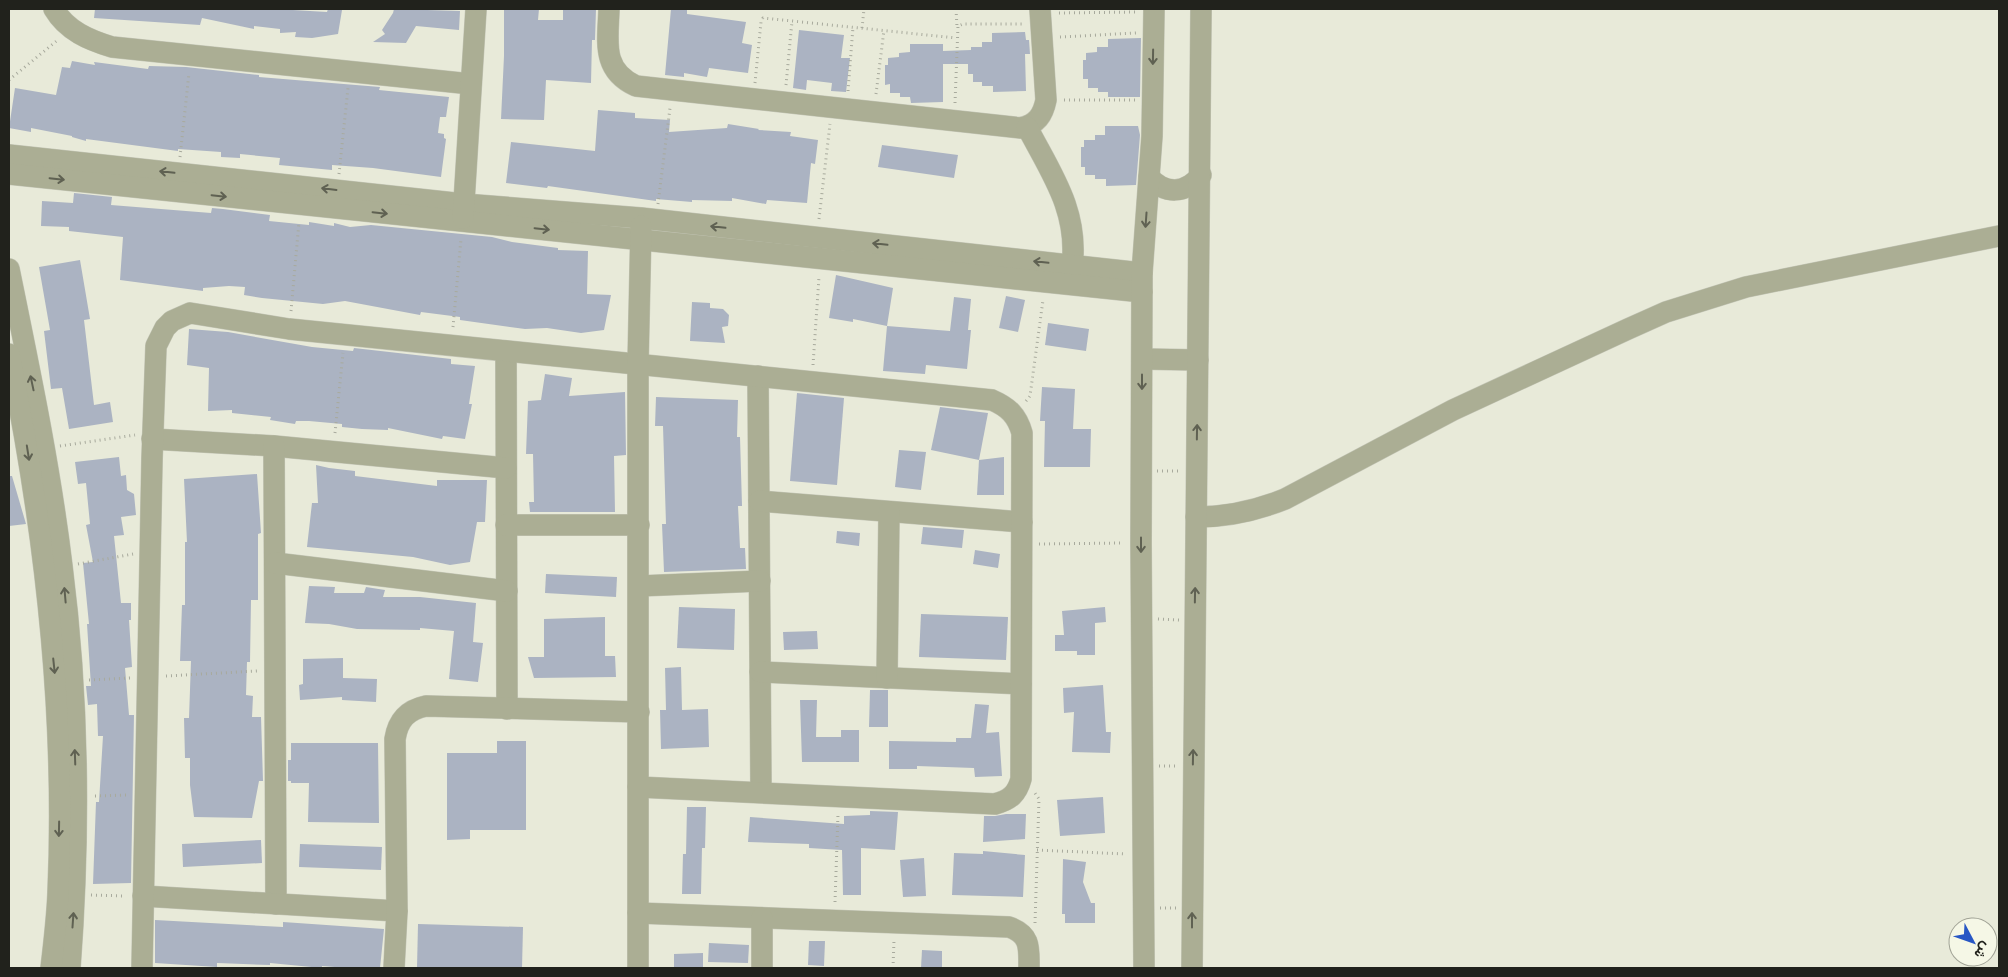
<svg xmlns="http://www.w3.org/2000/svg" width="2008" height="977" font-family="Spectral,Vazirmatn,serif">
  <rect width="100%" height="100%" fill="#e8ead9"/>
  <g fill="#abb3c2">
    <polygon points="95,9 276,9 327,12 328,9 333,9 342,10 338,34 312,38 295,37 296,32 280,33 280,29 254,26 254,29 202,18 200,25 94,18"/>
    <polygon points="394,9 460,11 459,30 416,26 406,43 373,42 385,34 382,30 393,13"/>
    <polygon points="504,9 539,9 538,20 563,20 563,9 596,9 595,40 592,40 591,83 546,80 544,120 501,119 504,56"/>
    <polygon points="671,9 687,9 687,14 746,22 742,43 752,45 748,73 709,68 707,77 684,73 684,77 665,75"/>
    <polygon points="799,30 844,35 841,58 850,58 846,92 831,91 832,83 807,80 806,90 793,88"/>
    <polygon points="1025,32 1026,40 1029,40 1030,54 1025,54 1026,91 993,92 993,86 982,86 982,82 973,82 973,74 968,74 968,64 943,64 943,102 911,103 910,97 900,97 900,93 890,93 890,84 885,85 885,65 888,65 888,58 899,57 899,53 910,52 910,44 943,44 943,51 971,50 971,47 982,47 982,42 992,42 992,33"/>
    <polygon points="1141,38 1140,97 1108,97 1108,92 1098,92 1098,88 1088,88 1088,79 1083,79 1083,60 1086,60 1086,53 1097,52 1097,47 1108,47 1108,39"/>
    <polygon points="72,61 95,65 94,62 148,69 149,66 186,67 259,75 259,77 380,87 379,90 449,97 446,117 440,117 438,133 444,134 444,138 446,139 441,177 373,168 332,165 332,170 279,165 280,158 240,154 240,158 221,157 221,152 178,149 178,151 86,139 86,141 72,137 72,136 31,128 31,132 9,128 15,88 56,95 62,67 70,68"/>
    <polygon points="598,110 635,113 635,118 670,120 669,132 727,128 728,124 759,129 758,130 791,132 790,136 818,140 815,164 811,163 807,203 767,200 766,204 732,198 732,201 692,200 692,202 656,199 656,201 548,186 547,188 506,183 511,142 595,151"/>
    <polygon points="1105,126 1138,126 1140,135 1136,185 1106,186 1106,179 1095,179 1095,175 1085,175 1085,167 1081,167 1081,147 1084,147 1084,140 1095,140 1095,135 1105,135"/>
    <polygon points="882,145 958,155 954,178 878,167"/>
    <polygon points="74,193 112,197 111,205 211,213 212,208 223,209 270,215 269,221 309,225 309,222 334,226 334,223 350,227 371,225 492,237 512,242 558,248 558,250 588,251 587,294 611,295 604,330 581,333 547,328 525,329 460,320 460,317 421,312 420,315 345,301 323,304 262,298 244,295 245,287 229,286 203,288 203,291 120,280 123,237 69,231 69,227 41,226 42,201 73,203"/>
    <polygon points="80,260 90,319 84,320 94,405 110,402 113,422 69,429 62,388 51,389 44,331 50,330 39,267"/>
    <polygon points="836,275 893,288 887,326 853,319 853,322 829,318"/>
    <polygon points="1006,296 1025,300 1018,332 999,328"/>
    <polygon points="954,297 971,299 968,330 971,330 967,369 926,365 925,374 883,371 887,326 950,331"/>
    <polygon points="692,302 710,303 710,308 723,309 729,315 728,326 722,327 725,343 690,341"/>
    <polygon points="1048,323 1089,329 1086,351 1045,345"/>
    <polygon points="189,329 228,332 312,347 353,351 354,348 451,359 451,364 475,366 469,404 472,404 465,439 443,436 442,439 388,428 388,430 362,429 342,427 342,424 309,421 296,421 295,424 270,420 271,417 232,413 232,410 208,411 209,368 187,365"/>
    <polygon points="545,374 572,378 569,396 625,392 626,455 614,456 615,512 530,512 529,502 534,502 533,454 526,454 528,401 541,400"/>
    <polygon points="1042,387 1075,389 1073,429 1091,429 1090,467 1044,467 1045,421 1040,421"/>
    <polygon points="797,393 844,398 837,485 790,481"/>
    <polygon points="656,397 738,400 737,437 740,437 742,506 738,506 740,548 745,548 746,569 664,572 662,524 666,524 663,426 655,426"/>
    <polygon points="940,407 988,413 979,460 931,450"/>
    <polygon points="899,450 926,452 921,490 895,487"/>
    <polygon points="119,457 121,476 126,475 127,490 134,494 136,515 121,517 124,535 114,536 121,603 131,603 131,620 129,620 132,667 125,668 129,715 134,715 131,883 93,884 96,802 99,802 103,736 98,736 97,704 88,705 86,686 91,686 87,624 89,624 83,563 93,562 86,525 90,524 86,483 78,484 75,462"/>
    <polygon points="1004,457 1004,495 977,495 979,460"/>
    <polygon points="316,465 329,468 355,471 355,476 437,486 437,480 487,480 485,522 477,522 470,562 450,565 413,557 307,547 312,503 318,503"/>
    <polygon points="257,474 261,533 258,534 258,600 251,600 250,662 247,662 246,695 253,696 252,717 261,717 263,781 259,781 252,818 194,817 190,785 190,758 185,758 184,718 189,718 191,661 180,661 182,605 185,605 185,542 187,542 184,479"/>
    <polygon points="9,476 12,476 26,524 9,526"/>
    <polygon points="923,527 964,530 962,548 921,544"/>
    <polygon points="837,531 860,533 859,546 836,543"/>
    <polygon points="975,550 1000,554 998,568 973,564"/>
    <polygon points="546,574 617,577 616,597 545,593"/>
    <polygon points="309,586 335,587 334,593 364,593 366,587 385,590 383,597 420,597 476,603 473,642 483,643 478,682 449,679 454,631 420,628 420,630 357,629 329,624 305,623"/>
    <polygon points="679,607 735,609 734,650 677,648"/>
    <polygon points="1105,607 1106,622 1095,623 1095,655 1077,655 1077,651 1055,651 1055,635 1064,635 1062,611"/>
    <polygon points="921,614 1008,617 1006,660 919,657"/>
    <polygon points="605,617 605,656 615,656 616,677 534,678 528,657 544,657 544,619"/>
    <polygon points="817,631 818,649 784,650 783,632"/>
    <polygon points="343,658 343,678 377,679 376,702 342,700 342,697 300,700 299,685 303,684 303,659"/>
    <polygon points="681,667 682,710 708,709 709,747 661,749 660,710 666,710 665,668"/>
    <polygon points="1103,685 1106,732 1111,732 1110,753 1072,752 1074,712 1064,713 1063,688"/>
    <polygon points="870,690 888,690 888,727 869,727"/>
    <polygon points="800,700 817,700 816,737 841,737 841,730 859,730 859,762 802,762"/>
    <polygon points="975,704 989,705 986,733 999,732 1002,776 975,777 974,768 917,766 917,769 889,769 889,741 956,742 956,738 971,738"/>
    <polygon points="497,741 526,741 526,830 470,830 470,839 447,840 447,753 497,753"/>
    <polygon points="291,743 378,743 379,823 308,822 309,783 291,783 291,781 288,781 288,760 291,760"/>
    <polygon points="1103,797 1105,833 1060,836 1057,800"/>
    <polygon points="687,807 706,807 705,848 702,848 701,894 682,894 683,854 686,854"/>
    <polygon points="870,811 898,812 895,850 861,848 861,895 843,895 842,850 809,848 809,844 748,842 750,817 844,824 844,816 870,815"/>
    <polygon points="1006,814 1026,814 1025,839 983,842 984,816 995,816"/>
    <polygon points="261,840 262,863 183,867 182,844"/>
    <polygon points="300,844 382,847 381,870 299,867"/>
    <polygon points="983,851 1025,855 1023,897 952,895 954,853 983,854"/>
    <polygon points="924,858 926,896 903,897 900,860"/>
    <polygon points="1063,859 1086,862 1083,882 1091,903 1095,903 1095,923 1065,923 1065,914 1062,914"/>
    <polygon points="155,920 283,927 283,922 384,929 380,968 347,968 322,966 322,968 270,963 270,965 217,963 217,967 155,963"/>
    <polygon points="418,924 523,927 522,968 417,968"/>
    <polygon points="809,941 825,941 824,966 808,965"/>
    <polygon points="709,943 749,945 748,963 708,962"/>
    <polygon points="922,950 942,951 942,968 921,968"/>
    <polygon points="703,953 703,968 674,968 674,954"/>
  </g>
  <g fill="none" stroke-linecap="round" stroke-linejoin="round">
    <g stroke="#c4c6b7" stroke-width="22">
      <g id="minor">
        <path d="M 54,9 C 67,31 89,40 112,47 L 471,84"/>
        <path d="M 609,9 C 608,41 601,70 636,86 L 1021,128 C 1037,124 1043,115 1046,100 L 1040,9"/>
        <path d="M 1027,127 C 1051,173 1079,211 1072,266"/>
        <polyline points="9,155 464,204 641,218 1142,273"/>
        <polyline points="9,174 1142,292"/>
        <path d="M 1149,177 C 1165,195 1186,194 1201,175"/>
        <polyline points="463,218 476,9"/>
        <path d="M 9,269 C 29,367 50,466 62,566 C 79,699 80,834 70,968"/>
        <polyline points="506,351 507,709"/>
        <path d="M 9,354 C 45,530 66,712 58,893 C 57,918 54,943 51,968"/>
        <polyline points="1143,359 1198,360"/>
        <polyline points="758,376 761,792"/>
        <polyline points="152,439 274,446 506,468"/>
        <polyline points="274,446 276,904"/>
        <polyline points="759,501 1022,522"/>
        <path d="M 1196,517 C 1228,517 1255,511 1285,499 L 1453,410 L 1628,329 L 1666,312 L 1746,287 L 1999,236"/>
        <polyline points="506,525 639,525"/>
        <polyline points="275,563 507,591"/>
        <polyline points="639,586 760,581"/>
        <polyline points="760,672 1021,684"/>
        <polyline points="887,678 889,512"/>
        <polyline points="143,896 397,911"/>
        <path d="M 638,913 L 1009,927 C 1031,935 1029,948 1029,968"/>
        <polyline points="762,918 762,968"/>
        <path d="M 142,968 L 152,459 L 156,346 L 165,328 L 172,321 L 190,313 L 289,329 L 992,400 C 1008,407 1017,415 1022,433 L 1021,779 C 1017,794 1010,800 995,804 L 638,787"/>
        <path d="M 394,968 L 397,911 L 395,739 C 398,720 407,710 426,706 L 639,712"/>
        <polyline points="638,968 638,364 641,226"/>
        <polyline points="1144,968 1141,543 1142,273 1152,136 1154,9"/>
        <polyline points="1192,968 1201,9"/>
      </g>
    </g>
    <g stroke="#a8aa9d" stroke-width="3" stroke-dasharray="1 4" stroke-linecap="butt">
      <polyline points="956,9 957,27"/>
      <polyline points="1059,13 1137,12"/>
      <polyline points="862,28 864,9"/>
      <polyline points="1060,37 1136,33"/>
      <polyline points="9,80 59,39"/>
      <polyline points="755,83 761,22 763,18 956,38"/>
      <polyline points="786,85 792,21"/>
      <polyline points="848,91 853,27"/>
      <polyline points="876,94 884,30"/>
      <polyline points="1064,100 1135,100"/>
      <polyline points="955,103 958,26 963,24 1024,24"/>
      <polyline points="180,157 189,73"/>
      <polyline points="339,174 348,88"/>
      <polyline points="658,204 670,108"/>
      <polyline points="819,219 830,124"/>
      <polyline points="291,311 299,222"/>
      <polyline points="453,327 461,239"/>
      <polyline points="813,365 819,277"/>
      <polyline points="1026,401 1030,396 1043,300"/>
      <polyline points="335,433 343,353"/>
      <polyline points="60,446 135,435"/>
      <polyline points="1157,471 1179,471"/>
      <polyline points="1039,544 1123,543"/>
      <polyline points="78,564 133,554"/>
      <polyline points="1158,619 1179,620"/>
      <polyline points="166,676 257,671"/>
      <polyline points="89,680 130,678"/>
      <polyline points="1159,766 1177,766"/>
      <polyline points="95,796 128,795"/>
      <polyline points="1037,850 1126,854"/>
      <polyline points="91,895 125,896"/>
      <polyline points="835,902 838,814"/>
      <polyline points="1160,908 1176,908"/>
      <polyline points="1035,923 1039,799 1035,793"/>
      <polyline points="893,968 894,940"/>
    </g>
    <use href="#minor" stroke="#abae94" stroke-width="21"/>
  </g>
  <defs><path id="oneway-shaft" d="M-6 0H5M1.5-3L5.5 0L1.5 3" fill="none" stroke-width="1.6" stroke-linecap="round" stroke-linejoin="round" transform="scale(1.25)"/></defs>
  <g stroke="#5f6152">
    <use href="#oneway-shaft" transform="translate(1153 57) rotate(91)"/>
    <use href="#oneway-shaft" transform="translate(167 172) rotate(-174)"/>
    <use href="#oneway-shaft" transform="translate(57 179) rotate(6)"/>
    <use href="#oneway-shaft" transform="translate(329 189) rotate(-173)"/>
    <use href="#oneway-shaft" transform="translate(219 196) rotate(6)"/>
    <use href="#oneway-shaft" transform="translate(380 213) rotate(6)"/>
    <use href="#oneway-shaft" transform="translate(1146 220) rotate(94)"/>
    <use href="#oneway-shaft" transform="translate(718 227) rotate(-174)"/>
    <use href="#oneway-shaft" transform="translate(542 229) rotate(6)"/>
    <use href="#oneway-shaft" transform="translate(880 244) rotate(-174)"/>
    <use href="#oneway-shaft" transform="translate(1041 262) rotate(-174)"/>
    <use href="#oneway-shaft" transform="translate(1142 382) rotate(90)"/>
    <use href="#oneway-shaft" transform="translate(32 383) rotate(-102)"/>
    <use href="#oneway-shaft" transform="translate(1197 432) rotate(-89)"/>
    <use href="#oneway-shaft" transform="translate(28 453) rotate(81)"/>
    <use href="#oneway-shaft" transform="translate(1141 545) rotate(90)"/>
    <use href="#oneway-shaft" transform="translate(65 595) rotate(-95)"/>
    <use href="#oneway-shaft" transform="translate(1195 595) rotate(-89)"/>
    <use href="#oneway-shaft" transform="translate(54 666) rotate(84)"/>
    <use href="#oneway-shaft" transform="translate(75 757) rotate(-92)"/>
    <use href="#oneway-shaft" transform="translate(1193 757) rotate(-89)"/>
    <use href="#oneway-shaft" transform="translate(59 829) rotate(91)"/>
    <use href="#oneway-shaft" transform="translate(73 920) rotate(-86)"/>
    <use href="#oneway-shaft" transform="translate(1192 920) rotate(-90)"/>
  </g>
  <rect width="2008" height="977" fill="none" stroke="#21221c" stroke-width="20"/>
  <g transform="translate(1973 942) rotate(131)"><circle r="24" fill="#f5f7e6" stroke="#a0a295"/>
  <path d="M0-4L9 19L0 12L-9 19Z" fill="#2756c4"/>
  <text y="-8" font-size="14" font-weight="bold" text-anchor="middle" fill="#21221c">ش</text>
  </g>
</svg>
